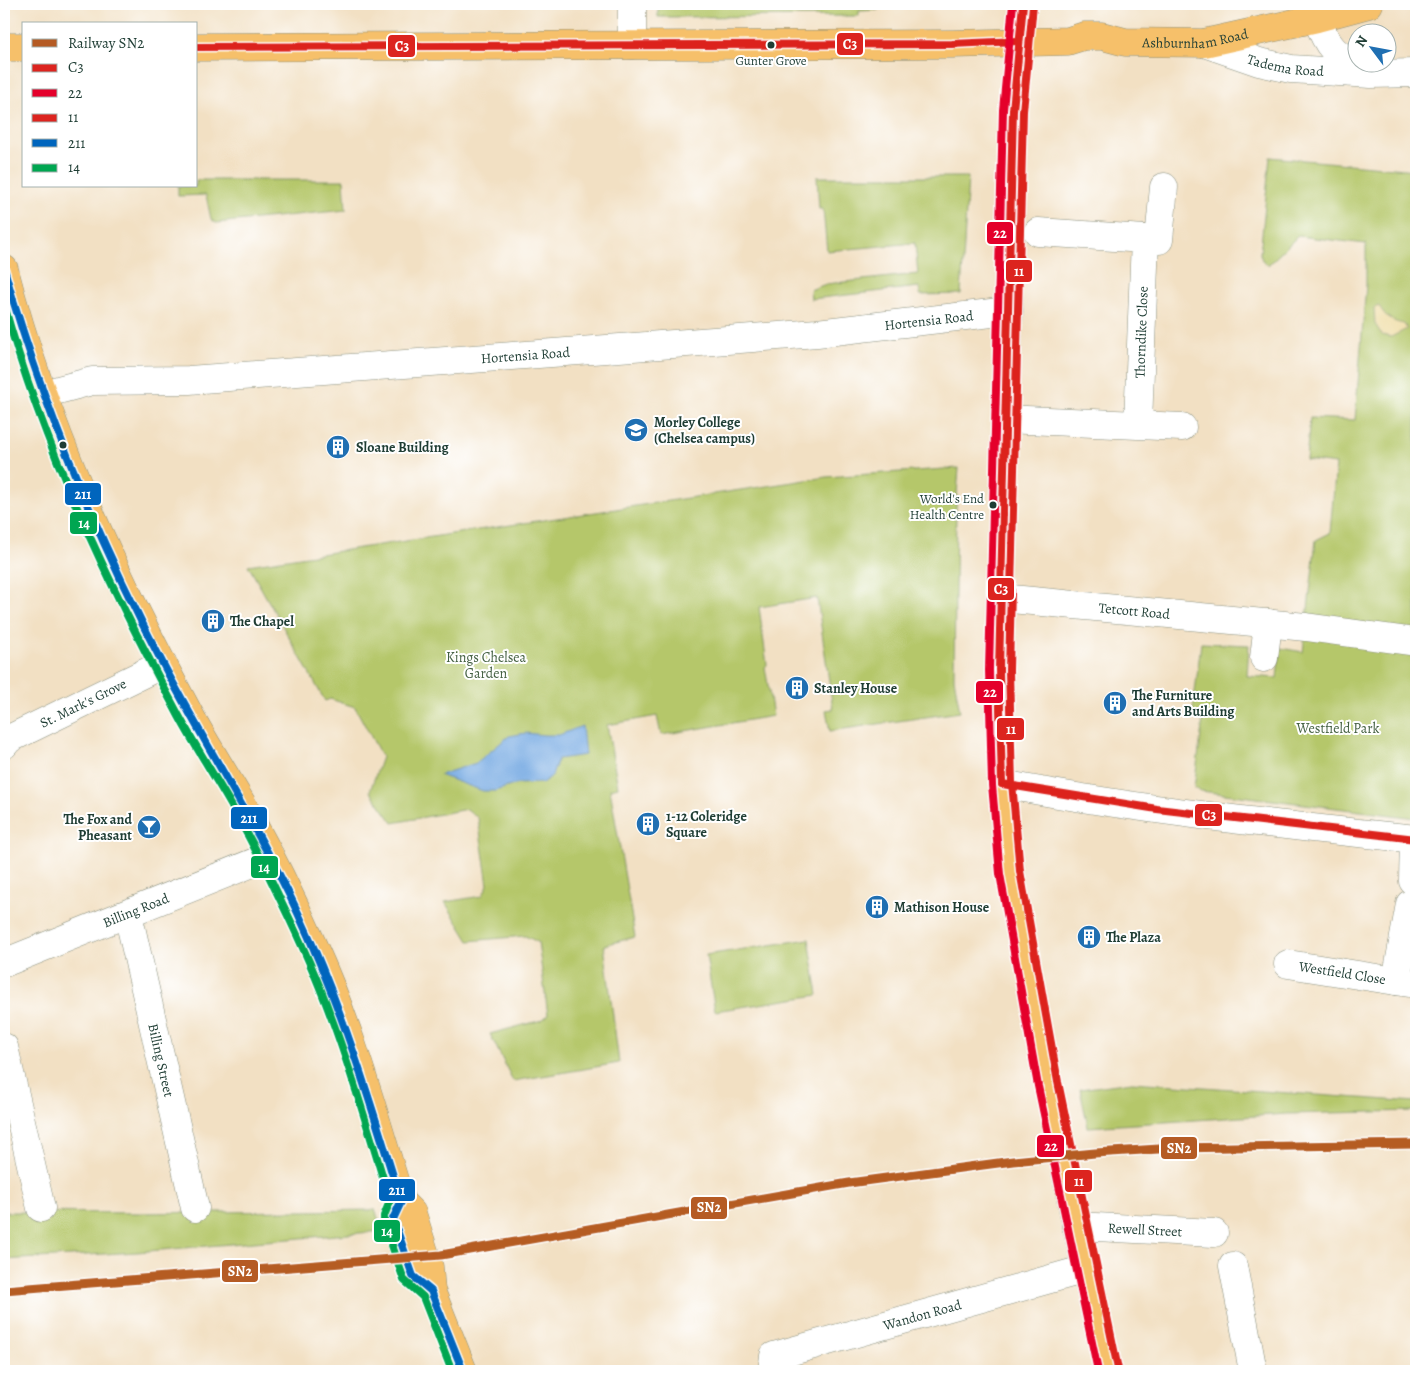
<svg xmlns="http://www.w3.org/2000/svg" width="1420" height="1375" font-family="Alegreya,serif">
  <rect width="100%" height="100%" fill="#fff"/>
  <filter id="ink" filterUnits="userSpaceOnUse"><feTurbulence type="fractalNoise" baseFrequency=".02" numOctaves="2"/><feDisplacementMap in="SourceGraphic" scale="10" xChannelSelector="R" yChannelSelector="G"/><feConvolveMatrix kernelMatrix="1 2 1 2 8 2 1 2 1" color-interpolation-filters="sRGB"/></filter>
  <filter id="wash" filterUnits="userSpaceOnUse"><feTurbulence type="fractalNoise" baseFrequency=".0096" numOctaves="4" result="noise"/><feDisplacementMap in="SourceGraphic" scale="20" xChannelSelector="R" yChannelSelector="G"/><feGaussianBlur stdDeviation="1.12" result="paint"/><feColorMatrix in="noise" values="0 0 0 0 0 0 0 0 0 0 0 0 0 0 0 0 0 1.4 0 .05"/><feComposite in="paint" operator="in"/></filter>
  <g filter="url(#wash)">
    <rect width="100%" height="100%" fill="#f2e0c3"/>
    <g fill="#b5c76a" stroke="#6a824f">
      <polygon points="658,4 878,4 878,10 859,11 859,16 658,17"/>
      <polygon points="1270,157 1416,170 1416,818 1201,791 1194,788 1203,719 1192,717 1201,643 1249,645 1247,676 1277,678 1280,648 1303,652 1316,540 1330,533 1336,464 1306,460 1310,418 1355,420 1366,285 1366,244 1298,236 1268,265 1262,260 1260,254"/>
      <polygon points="817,177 968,177 961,294 920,295 919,287 811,299 810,290 826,284 918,274 915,243 827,251 823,209 819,209"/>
      <polygon points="196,180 344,180 346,210 216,223 211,219 206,195 178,196 178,186 196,186"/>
      <polygon points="959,468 956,507 954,678 960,712 830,731 826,710 833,709 817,598 759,607 767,665 765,667 773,716 661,735 657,716 607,725 618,787 610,789 635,937 604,945 619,1063 513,1081 490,1034 542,1020 548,1015 538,942 525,936 469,941 445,902 482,896 488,885 478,818 467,809 393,823 370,791 382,757 355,707 330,699 325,701 248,565 826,477"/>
      <polygon points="809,939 818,995 715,1011 706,955"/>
      <polygon points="1132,1082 1416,1102 1416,1111 1287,1114 1088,1127 1080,1089"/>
      <polygon points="375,1210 383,1231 137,1252 4,1260 4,1212 140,1213"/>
    </g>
    <path fill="#eeda9e" stroke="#868c69" d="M 1379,306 C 1386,317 1391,322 1404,324 L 1407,329 L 1391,337 L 1382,335 L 1375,324 L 1374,308 Z"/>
    <polygon fill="#74a9e2" stroke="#4a738b" points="582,726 585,755 558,759 552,776 542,783 517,784 495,791 483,791 439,775 476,763 509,736 526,733 544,735 559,735"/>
  </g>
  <g filter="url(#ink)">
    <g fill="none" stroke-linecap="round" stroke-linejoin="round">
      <g stroke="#888e7c" stroke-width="29">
        <g id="minor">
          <polyline points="632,4 632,45"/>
          <path d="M 1317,18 C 1329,53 1337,54 1368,72"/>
          <path id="s1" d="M 1204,43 L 1259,62 L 1291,69 L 1371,74 L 1416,73"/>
          <polyline points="1038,232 1145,239 1138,424"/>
          <polyline points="1145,239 1159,240 1164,187"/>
          <path id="s2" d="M 43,394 L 92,381 L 189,380 L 727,340 L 817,333 L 1009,311"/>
          <polyline points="1005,419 1182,427"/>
          <path id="s3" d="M 1001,598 L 1306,627 L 1416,642"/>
          <polyline points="1264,658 1268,623"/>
          <path id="s4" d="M 4,745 L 9,739 L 163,664"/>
          <path d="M 1002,784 C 1139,810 1278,825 1416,839"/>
          <polyline points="1413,881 1414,839"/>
          <polyline points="1410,904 1396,981 1416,984"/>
          <path id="s5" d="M 128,914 L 195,1208"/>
          <path id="s6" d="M 4,963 L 270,856"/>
          <path id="s7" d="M 1288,964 L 1396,981"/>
          <polyline points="4,1047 41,1208"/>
          <path id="s8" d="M 1076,1226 L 1214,1233"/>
          <polyline points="1233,1266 1253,1371"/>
          <path id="s9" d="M 772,1371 L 774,1356 L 1086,1269"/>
        </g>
      </g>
      <g stroke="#888e7c" stroke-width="29">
        <g id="major">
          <polyline points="1023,4 1013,110 1009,311 1005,419 999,670 1002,784 1010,872 1048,1084 1071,1200 1108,1371"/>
          <path d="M 4,269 C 44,424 112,571 188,712 C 206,746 228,779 247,813 C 271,856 293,901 313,946 C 351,1028 374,1116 401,1202 L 412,1213 L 429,1267 L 431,1291 L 463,1371"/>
        </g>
      </g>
      <g stroke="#888e7c" stroke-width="29">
        <g id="highway">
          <polyline points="4,47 24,47"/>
          <path id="s10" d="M 196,47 L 952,44 L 1068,41 L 1084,36 L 1102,36 L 1125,42 L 1204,43 L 1317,18 L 1369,4"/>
        </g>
      </g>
      <use href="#minor" stroke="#fff" stroke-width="28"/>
      <use href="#major" stroke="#f6c06b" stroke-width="28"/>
      <use href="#highway" stroke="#f6c06b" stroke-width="28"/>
      <g stroke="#fff" stroke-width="11">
        <g id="bus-1">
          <polyline points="196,47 952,44 1018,41"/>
          <polyline points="1002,784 999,670 1013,110 1023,4"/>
          <polyline points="1002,784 1157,809 1416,839"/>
        </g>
      </g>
      <g stroke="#fff" stroke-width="11">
        <polyline id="bus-2" points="1013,4 1003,110 989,670 992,785 1000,874 1038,1086 1098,1371"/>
      </g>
      <g stroke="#fff" stroke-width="11">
        <polyline id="bus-3" points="1033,5 1023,111 1009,670 1012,783 1020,871 1058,1082 1118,1369"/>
      </g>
      <g stroke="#fff" stroke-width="11">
        <path id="bus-4" d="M 4,269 C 43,406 96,536 162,662 C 206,747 258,827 298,913 C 342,1007 371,1104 401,1202 L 393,1219 L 413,1276 L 431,1291 L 463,1371"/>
      </g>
      <g stroke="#fff" stroke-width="11">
        <path id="bus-5" d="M 4,305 C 44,449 109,585 179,716 C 195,746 214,775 231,805 C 249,836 266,869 281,901 C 299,938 316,975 330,1014 C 353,1075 371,1139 390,1201 L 384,1216 L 384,1222 L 404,1280 L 423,1297 L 452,1371"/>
      </g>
      <use href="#bus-1" stroke="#dc241f" stroke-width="8"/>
      <use href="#bus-2" stroke="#e4002b" stroke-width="8"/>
      <use href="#bus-3" stroke="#dc241f" stroke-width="8"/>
      <use href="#bus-4" stroke="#0065bd" stroke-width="8"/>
      <use href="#bus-5" stroke="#00a651" stroke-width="8"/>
      <g stroke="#fff" stroke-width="12">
        <polyline id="rail-1" points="4,1290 441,1255 849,1183 1013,1161 1095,1153 1175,1148 1416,1144"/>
      </g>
      <use href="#rail-1" stroke="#b55b24" stroke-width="9"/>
    </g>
  </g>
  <defs>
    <g id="university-disc" transform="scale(1.25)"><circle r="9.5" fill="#1f6fb2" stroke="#fff"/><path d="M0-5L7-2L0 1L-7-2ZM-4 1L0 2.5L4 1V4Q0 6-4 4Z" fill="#fff"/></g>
    <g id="building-disc" transform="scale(1.25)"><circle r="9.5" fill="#1f6fb2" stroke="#fff"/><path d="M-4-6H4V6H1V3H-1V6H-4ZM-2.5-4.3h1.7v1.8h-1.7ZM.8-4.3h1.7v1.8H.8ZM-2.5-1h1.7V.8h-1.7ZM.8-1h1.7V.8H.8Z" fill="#fff"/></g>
    <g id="bar-disc" transform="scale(1.25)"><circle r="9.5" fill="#1f6fb2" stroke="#fff"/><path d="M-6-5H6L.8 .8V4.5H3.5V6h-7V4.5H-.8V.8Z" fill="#fff"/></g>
  </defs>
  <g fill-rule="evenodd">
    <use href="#university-disc" x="636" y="430"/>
    <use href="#building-disc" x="338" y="447"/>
    <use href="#building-disc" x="213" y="621"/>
    <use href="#building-disc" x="797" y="688"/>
    <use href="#building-disc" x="1115" y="703"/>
    <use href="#building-disc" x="648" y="824"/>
    <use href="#bar-disc" x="149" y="827"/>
    <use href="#building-disc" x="877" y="907"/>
    <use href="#building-disc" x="1089" y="937"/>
  </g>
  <g fill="#1f3d34" stroke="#fff" stroke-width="2">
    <circle cx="771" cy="45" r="4.5"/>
    <circle cx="63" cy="445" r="4.5"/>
    <circle cx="993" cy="505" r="4.5"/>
  </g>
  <g text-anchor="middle" stroke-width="4" stroke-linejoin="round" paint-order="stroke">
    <g font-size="13" fill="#1f3d34" stroke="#fff">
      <text x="771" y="65">Gunter Grove</text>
      <text x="984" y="503" text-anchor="end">World's End<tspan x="984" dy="16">Health Centre</tspan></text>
    </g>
    <g font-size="14" fill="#1f3d34" stroke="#fff">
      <text dy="5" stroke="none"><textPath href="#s10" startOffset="1001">Ashburnham Road</textPath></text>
      <text dy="5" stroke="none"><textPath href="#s1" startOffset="85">Tadema Road</textPath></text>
      <text dy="5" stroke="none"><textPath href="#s2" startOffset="890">Hortensia Road</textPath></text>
      <text transform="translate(1141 332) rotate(-88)" y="5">Thorndike Close</text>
      <text dy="5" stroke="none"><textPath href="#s2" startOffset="485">Hortensia Road</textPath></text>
      <text dy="5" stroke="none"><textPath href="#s3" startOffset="134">Tetcott Road</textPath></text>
      <text dy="5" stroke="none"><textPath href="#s4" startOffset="90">St. Mark's Grove</textPath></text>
      <text dy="5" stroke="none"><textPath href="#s6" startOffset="142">Billing Road</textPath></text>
      <text dy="5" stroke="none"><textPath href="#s7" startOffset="55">Westfield Close</textPath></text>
      <text dy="5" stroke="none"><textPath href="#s5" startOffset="150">Billing Street</textPath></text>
      <text dy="5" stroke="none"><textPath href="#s8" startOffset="69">Rewell Street</textPath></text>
      <text dy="5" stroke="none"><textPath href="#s9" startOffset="169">Wandon Road</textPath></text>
    </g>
    <g font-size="14" font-weight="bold" fill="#1f3d34" stroke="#fff" text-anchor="start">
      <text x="654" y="427">Morley College<tspan x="654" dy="16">(Chelsea campus)</tspan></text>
      <text x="356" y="452">Sloane Building</text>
      <text x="230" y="626">The Chapel</text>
      <text x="814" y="693">Stanley House</text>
      <text x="1132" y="700">The Furniture<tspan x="1132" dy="16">and Arts Building</tspan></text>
      <text x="666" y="821">1-12 Coleridge<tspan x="666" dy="16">Square</tspan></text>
      <text x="132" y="824" text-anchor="end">The Fox and<tspan x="132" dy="16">Pheasant</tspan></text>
      <text x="894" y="912">Mathison House</text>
      <text x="1106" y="942">The Plaza</text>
    </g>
    <g font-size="14" fill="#446042" stroke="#fff">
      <text x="486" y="662">Kings Chelsea<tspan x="486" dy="16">Garden</tspan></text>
      <text x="1338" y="733">Westfield Park</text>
    </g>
  </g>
  <g stroke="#fff" stroke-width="2">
    <rect x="836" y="32" width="28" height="24" rx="5" fill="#dc241f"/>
    <rect x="387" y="34" width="29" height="24" rx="5" fill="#dc241f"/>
    <rect x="986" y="221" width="28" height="24" rx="5" fill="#e4002b"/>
    <rect x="1005" y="259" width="28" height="24" rx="5" fill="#dc241f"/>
    <rect x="64" y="482" width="38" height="24" rx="5" fill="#0065bd"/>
    <rect x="69" y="511" width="29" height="24" rx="5" fill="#00a651"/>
    <rect x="987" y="577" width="28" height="24" rx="5" fill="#dc241f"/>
    <rect x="975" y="680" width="29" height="24" rx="5" fill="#e4002b"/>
    <rect x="996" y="717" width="29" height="24" rx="5" fill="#dc241f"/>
    <rect x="1194" y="803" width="29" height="24" rx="5" fill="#dc241f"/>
    <rect x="230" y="806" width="38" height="24" rx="5" fill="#0065bd"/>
    <rect x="250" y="855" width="29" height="24" rx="5" fill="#00a651"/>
    <rect x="1036" y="1134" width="29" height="24" rx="5" fill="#e4002b"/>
    <rect x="1160" y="1136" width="38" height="24" rx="5" fill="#b55b24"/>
    <rect x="1064" y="1169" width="29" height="24" rx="5" fill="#dc241f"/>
    <rect x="378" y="1178" width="38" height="24" rx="5" fill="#0065bd"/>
    <rect x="690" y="1196" width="38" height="24" rx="5" fill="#b55b24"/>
    <rect x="373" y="1219" width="28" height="24" rx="5" fill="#00a651"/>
    <rect x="221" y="1259" width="38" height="24" rx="5" fill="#b55b24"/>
  </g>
  <g font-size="14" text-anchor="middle" font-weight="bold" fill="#fff">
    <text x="850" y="49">C3</text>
    <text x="402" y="51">C3</text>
    <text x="1000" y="238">22</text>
    <text x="1019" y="276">11</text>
    <text x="83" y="499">211</text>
    <text x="84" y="528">14</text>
    <text x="1001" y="594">C3</text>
    <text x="990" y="697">22</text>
    <text x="1011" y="734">11</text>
    <text x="1209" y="820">C3</text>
    <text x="249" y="823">211</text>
    <text x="264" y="872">14</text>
    <text x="1051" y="1151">22</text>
    <text x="1179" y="1153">SN2</text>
    <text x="1079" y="1186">11</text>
    <text x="397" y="1195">211</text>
    <text x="709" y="1212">SN2</text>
    <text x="387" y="1236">14</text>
    <text x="240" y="1276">SN2</text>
  </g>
  <rect width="1420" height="1375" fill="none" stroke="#fff" stroke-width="20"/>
  <rect x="22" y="22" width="175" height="165" fill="#ffffff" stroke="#a5b1ae"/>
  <rect x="32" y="39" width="25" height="8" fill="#b55b24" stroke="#a5b1ae"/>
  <text x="68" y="48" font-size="15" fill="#1f3d34">Railway SN2</text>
  <rect x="32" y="64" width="25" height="8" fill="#dc241f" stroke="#a5b1ae"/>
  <text x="68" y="72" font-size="15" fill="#1f3d34">C3</text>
  <rect x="32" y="89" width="25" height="8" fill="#e4002b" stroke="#a5b1ae"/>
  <text x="68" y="98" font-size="15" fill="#1f3d34">22</text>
  <rect x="32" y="114" width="25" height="8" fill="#dc241f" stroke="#a5b1ae"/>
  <text x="68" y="122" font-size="15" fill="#1f3d34">11</text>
  <rect x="32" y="139" width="25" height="8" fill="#0065bd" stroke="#a5b1ae"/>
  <text x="68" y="148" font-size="15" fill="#1f3d34">211</text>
  <rect x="32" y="164" width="25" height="8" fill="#00a651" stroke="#a5b1ae"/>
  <text x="68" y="172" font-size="15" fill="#1f3d34">14</text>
  <g transform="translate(1372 48) rotate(302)"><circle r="24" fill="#ffffff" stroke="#a5b1ae"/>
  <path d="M0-4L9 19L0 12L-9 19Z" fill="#1f6fb2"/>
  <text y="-8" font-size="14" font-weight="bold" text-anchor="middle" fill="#1f3d34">N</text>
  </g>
</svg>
